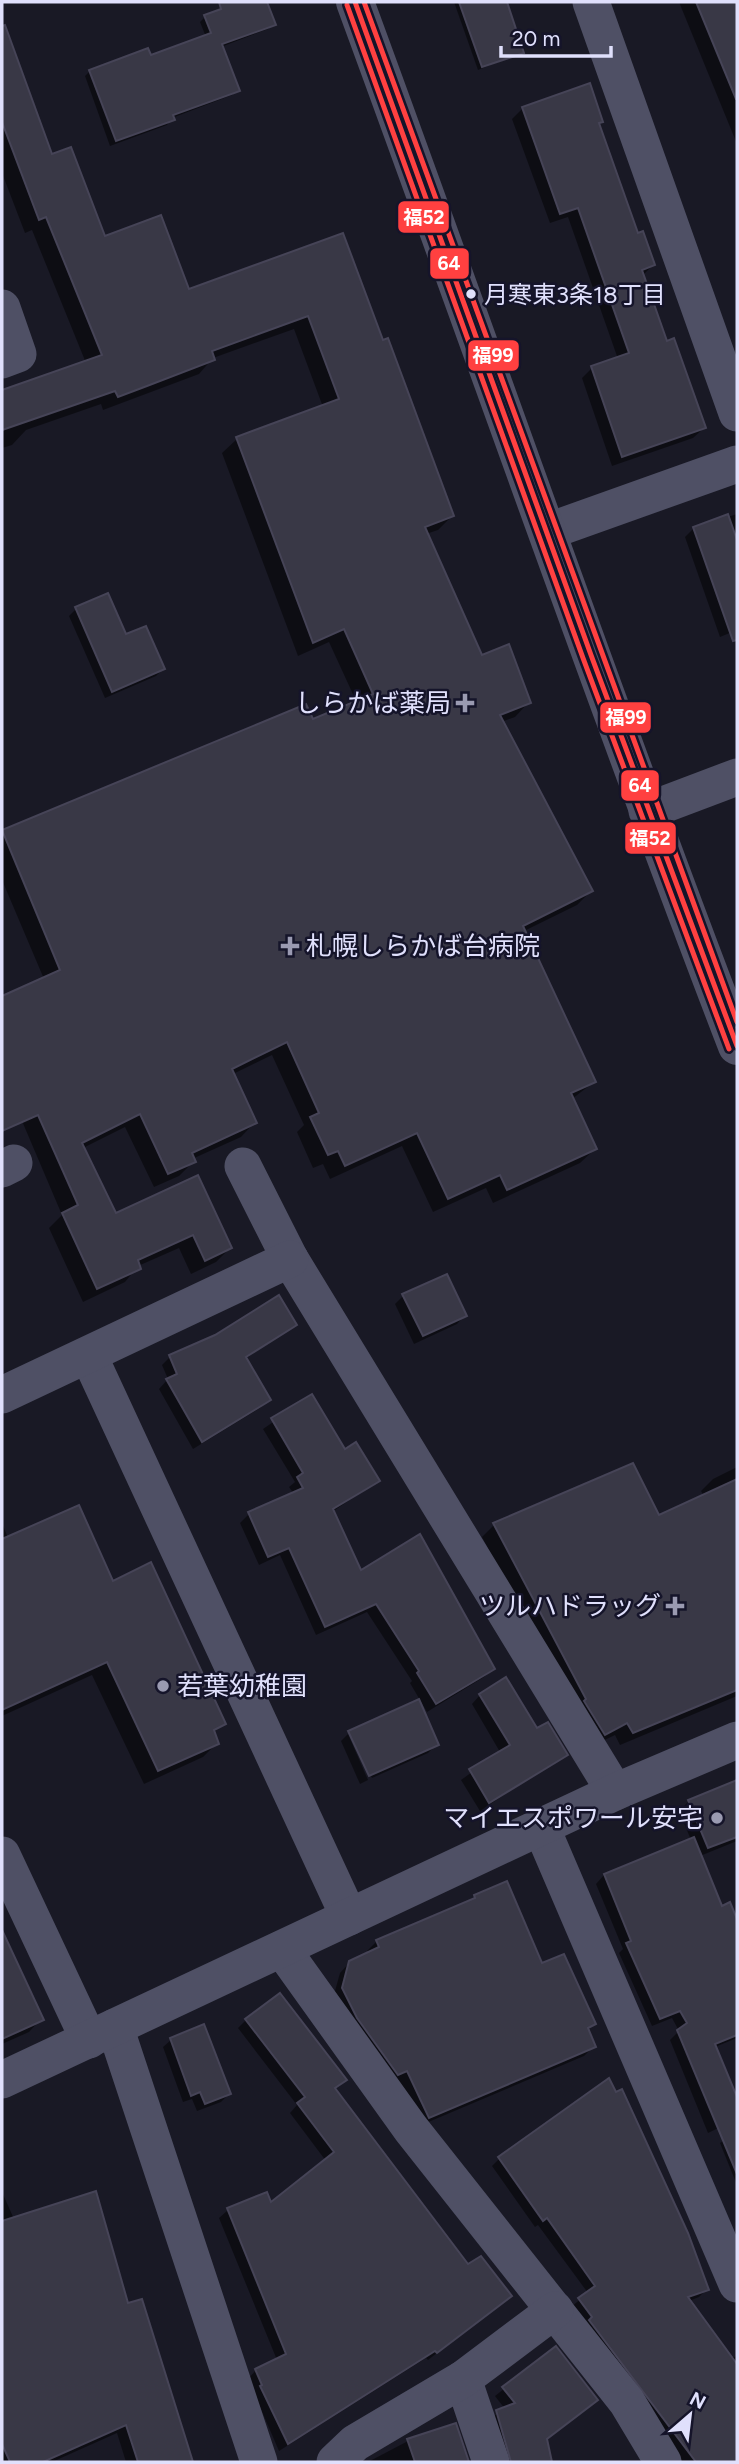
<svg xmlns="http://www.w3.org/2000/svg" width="739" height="2464" font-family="Figtree,'Noto Sans JP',sans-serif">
  <rect width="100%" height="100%" fill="#191925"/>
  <g fill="#0007">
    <polygon points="246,2 265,2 274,24 268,29 221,47 237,90 232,95 172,118 167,125 110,146 85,76 90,71 149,57 206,37 200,22 205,17"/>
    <polygon points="454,2 505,2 522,52 478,70"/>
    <polygon points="679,2 737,2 737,144"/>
    <polygon points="13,50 51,156 104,238 187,291 342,235 382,343 452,516 438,530 426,534 481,657 529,702 515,717 501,722 591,891 577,905 524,931 594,1082 572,1099 595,1149 580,1163 493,1203 486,1188 433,1212 402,1146 330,1179 323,1164 313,1168 297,1132 304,1125 272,1055 233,1074 255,1122 241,1137 192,1159 193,1162 179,1176 154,1187 125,1127 65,1157 115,1216 197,1178 230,1248 216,1262 191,1274 179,1248 138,1266 125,1282 83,1302 49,1228 62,1215 2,1074 2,998 44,979 2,880 2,832 305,706 312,721 357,703 329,642 298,656 222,453 237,439 323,407 294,329 213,358 199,374 103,410 101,404 26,430 12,445 2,448 2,391 86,363 32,230 25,233 2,173 2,54"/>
    <polygon points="589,86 601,121 598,125 637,235 653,265 642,276 666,343 704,428 693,438 612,466 582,378 592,368 618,359 568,217 550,223 512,119 522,109"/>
    <polygon points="737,514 737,630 720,637 685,537 694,528"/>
    <polygon points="76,609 125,637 163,669 156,676 105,698 69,616"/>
    <polygon points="403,1296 465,1315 457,1324 414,1344 395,1304"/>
    <polygon points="295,1325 245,1359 269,1400 260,1408 193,1449 159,1389 168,1379 162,1365 170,1357"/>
    <polygon points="311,1396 344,1451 378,1481 332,1512 360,1573 493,1669 484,1677 427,1712 410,1683 412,1681 367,1612 316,1635 280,1555 259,1565 240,1523 249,1514 294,1494 289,1487 295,1482 263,1429"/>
    <polygon points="632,1466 659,1517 704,1496 701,1491 713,1479 737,1467 737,1696 620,1745 615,1735 592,1746 482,1537 494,1525"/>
    <polygon points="2,1523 8,1538 223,1723 213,1733 217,1743 203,1757 144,1784 92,1675 2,1716"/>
    <polygon points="480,1695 537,1731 565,1754 480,1811 461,1780 500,1752 472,1704"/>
    <polygon points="349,1733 437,1744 428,1753 372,1778"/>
    <polygon points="348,1734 368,1780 360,1784 341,1741"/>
    <polygon points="737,1782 737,1841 700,1856 721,1908 729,1905 737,1924 737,2038 715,2047 737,2102 737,2119 708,2133 670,2040 679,2031 672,2018 652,2026 619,1953 623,1949 596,1884 604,1875 691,1840 679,1811 689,1801"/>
    <polygon points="475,1897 594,2024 587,2031 594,2046 584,2056 419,2126 333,1998 340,1973 350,1962 369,1954 367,1951 377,1941 469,1902"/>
    <polygon points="2,1934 41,2019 29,2032 2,2044"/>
    <polygon points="246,2020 344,2080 334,2090 467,2267 509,2296 428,2360 426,2358 279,2451 248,2379 256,2370 277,2360 219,2218 228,2210 270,2205 326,2161 290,2113 297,2105 238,2028"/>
    <polygon points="171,2040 229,2094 221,2102 197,2111 192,2099 183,2102 163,2047"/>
    <polygon points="737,2131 737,2185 720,2143"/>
    <polygon points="500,2158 707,2289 699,2297 689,2301 731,2358 737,2356 737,2462 725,2462 722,2456 721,2462 683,2462 582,2329 571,2307 588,2293 538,2225 535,2227 492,2166"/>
    <polygon points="2,2192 14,2219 127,2306 141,2301 191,2462 126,2462 117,2433 52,2462 2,2462"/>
    <polygon points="555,2348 596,2400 545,2440 552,2462 503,2462 489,2419 505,2409 495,2396"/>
    <polygon points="455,2425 469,2462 368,2462 408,2441"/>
  </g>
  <g fill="#393846" stroke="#464457" stroke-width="2">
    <polygon points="219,2 267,2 276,25 222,44 240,91 173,115 175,120 116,141 89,70 148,48 151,55 211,33 204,15 221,9"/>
    <polygon points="459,2 507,2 524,53 482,67"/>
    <polygon points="696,2 737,2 737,99 736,99"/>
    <polygon points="5,25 52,154 71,147 105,236 161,215 189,289 343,233 383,340 388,338 454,516 425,527 482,655 509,644 531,703 500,715 593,891 523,926 596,1082 571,1093 597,1149 507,1190 500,1175 448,1199 417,1133 345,1166 338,1151 328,1155 310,1117 319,1113 287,1042 232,1069 257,1123 192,1153 196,1162 168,1174 140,1114 82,1143 116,1213 198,1175 232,1248 205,1261 193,1235 138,1260 141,1269 97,1289 62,1213 78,1205 38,1115 2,1131 2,996 60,970 2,830 306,704 313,719 373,694 344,629 313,643 236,437 339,399 308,316 212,351 215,360 147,386 118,397 115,391 2,430 2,390 102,355 46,217 39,220 2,122 2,26"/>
    <polygon points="590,83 603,122 599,123 638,233 643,231 655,265 642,270 667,341 674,338 706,428 622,457 591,366 629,353 578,208 560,214 522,107"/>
    <polygon points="728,514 737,540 737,640 733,641 693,527"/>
    <polygon points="108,593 126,634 146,626 165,669 112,692 75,607"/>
    <polygon points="447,1274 467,1316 423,1336 402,1294"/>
    <polygon points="279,1295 297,1325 246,1357 271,1400 202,1442 166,1379 177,1374 169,1355 215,1335"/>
    <polygon points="312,1394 345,1449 356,1442 380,1481 333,1509 361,1570 420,1534 495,1669 436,1704 417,1673 419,1671 376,1604 325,1627 289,1548 268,1557 248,1512 303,1488 297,1477 303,1473 271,1418"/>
    <polygon points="633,1463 659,1515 737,1479 737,1690 633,1733 627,1723 605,1735 584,1701 586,1699 493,1523"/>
    <polygon points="79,1505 113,1581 151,1562 226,1724 214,1730 219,1744 158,1771 107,1662 2,1710 2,1539"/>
    <polygon points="506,1677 537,1728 548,1722 568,1755 489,1803 469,1769 510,1745 479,1694"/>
    <polygon points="419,1699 439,1745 369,1776 348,1731"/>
    <polygon points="737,1780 737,1837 708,1848 688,1800"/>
    <polygon points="694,1837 722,1906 730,1902 737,1919 737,2035 715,2044 737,2097 737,2174 677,2030 687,2023 680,2011 660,2019 626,1943 631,1941 604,1874"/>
    <polygon points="507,1881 542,1963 564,1954 596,2024 588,2028 596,2047 429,2118 407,2071 398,2075 357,2018 342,1988 349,1961 379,1947 376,1940 475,1898 474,1895"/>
    <polygon points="2,1930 44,2020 2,2039"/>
    <polygon points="280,1993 347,2080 335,2088 468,2264 481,2256 512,2296 437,2353 435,2351 288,2444 260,2386 262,2385 255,2369 286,2354 227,2208 267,2192 271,2202 334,2152 297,2103 305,2097 245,2019"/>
    <polygon points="204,2024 231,2094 205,2104 200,2092 191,2096 170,2038"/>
    <polygon points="609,2078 616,2092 622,2089 688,2233 709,2290 688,2297 737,2364 737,2462 696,2462 589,2320 592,2317 578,2298 595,2286 547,2218 543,2221 498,2157"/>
    <polygon points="96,2191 128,2303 142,2299 193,2462 138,2462 126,2425 43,2462 10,2462 2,2444 2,2221"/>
    <polygon points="556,2346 598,2400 547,2439 552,2462 511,2462 496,2410 515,2403 502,2387"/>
    <polygon points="456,2423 469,2462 415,2462 407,2439"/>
  </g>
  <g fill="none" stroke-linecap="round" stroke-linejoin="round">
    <g stroke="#4f5065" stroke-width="37">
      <polyline points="591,2 737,413"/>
      <polyline points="2,308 18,354 2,360"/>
      <polyline points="549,531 737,464"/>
      <polyline points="647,811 737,777"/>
      <polyline points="243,1166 290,1259 615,1792"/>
      <polyline points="2,1169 14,1163"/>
      <polyline points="89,1356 349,1917"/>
      <polyline points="2,1395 290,1259"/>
      <polyline points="542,1829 737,2284"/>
      <polyline points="2,1855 89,2040"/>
      <polyline points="282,1949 411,2129 627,2402 663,2462"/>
      <polyline points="115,2027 259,2462"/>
      <polyline points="2,2080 615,1792 737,1740"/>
      <polyline points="463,2379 491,2462"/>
      <polyline points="335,2462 355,2443 463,2379 555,2310"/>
    </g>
    <path stroke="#4f5065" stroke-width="38" d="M 355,2 C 483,350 604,700 737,1046"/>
    <g stroke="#15142a" stroke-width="10">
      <polyline id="bus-1" points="355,2 591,655 737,1046"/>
    </g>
    <g stroke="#15142a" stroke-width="10">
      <polyline id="bus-2" points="347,5 583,658 729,1049"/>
    </g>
    <g stroke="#15142a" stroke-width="10">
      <polyline id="bus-3" points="364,2 737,1022"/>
    </g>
    <use href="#bus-1" stroke="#ff4040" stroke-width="5"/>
    <use href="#bus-2" stroke="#ff4040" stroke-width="5"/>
    <use href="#bus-3" stroke="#ff4040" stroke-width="5"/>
  </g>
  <circle fill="#e0e0fc" stroke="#15142a" stroke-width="2.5" cx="471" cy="294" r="6"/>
  <g fill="#9a9ab1" stroke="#15142a" stroke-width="2.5">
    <path d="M461.5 692.5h7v7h7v7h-7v7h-7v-7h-7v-7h7z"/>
    <path d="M286.5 935.5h7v7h7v7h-7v7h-7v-7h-7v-7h7z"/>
    <path d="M671.5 1595.5h7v7h7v7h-7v7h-7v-7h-7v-7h7z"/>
    <circle cx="163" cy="1686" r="7"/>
    <circle cx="717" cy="1818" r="7"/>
  </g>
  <g text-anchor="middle" stroke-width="5" stroke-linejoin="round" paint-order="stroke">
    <g font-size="24" fill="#e0e0fc" stroke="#15142a" text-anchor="start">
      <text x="484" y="303">月寒東3条18丁目</text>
    </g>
    <g font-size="26" fill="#e0e0fc" stroke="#15142a" text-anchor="end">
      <text x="451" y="712">しらかば薬局</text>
      <text x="306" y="955" text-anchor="start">札幌しらかば台病院</text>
      <text x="661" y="1615">ツルハドラッグ</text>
      <text x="177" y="1695" text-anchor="start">若葉幼稚園</text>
      <text x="703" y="1827">マイエスポワール安宅</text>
    </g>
  </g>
  <g stroke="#15142a" stroke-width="2.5">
    <rect x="397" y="200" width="53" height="34" rx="7" fill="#ff4040"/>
    <rect x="429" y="247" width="41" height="33" rx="7" fill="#ff4040"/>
    <rect x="467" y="339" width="53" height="33" rx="7" fill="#ff4040"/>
    <rect x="599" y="701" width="53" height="33" rx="7" fill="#ff4040"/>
    <rect x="620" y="769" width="40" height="33" rx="7" fill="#ff4040"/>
    <rect x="624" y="821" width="53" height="34" rx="7" fill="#ff4040"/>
  </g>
  <g font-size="19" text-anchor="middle" font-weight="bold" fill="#fff">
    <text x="424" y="224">福52</text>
    <text x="449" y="270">64</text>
    <text x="493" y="362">福99</text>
    <text x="626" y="724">福99</text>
    <text x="640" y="792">64</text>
    <text x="650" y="845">福52</text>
  </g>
  <rect width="739" height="2464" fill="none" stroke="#e0e0fc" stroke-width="7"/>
  <g transform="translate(690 2415) rotate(28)" stroke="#15142a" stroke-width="5" paint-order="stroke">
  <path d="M0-5L12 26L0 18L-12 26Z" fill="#e0e0fc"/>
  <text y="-10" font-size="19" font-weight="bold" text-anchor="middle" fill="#e0e0fc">N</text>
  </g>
  <path d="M501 46v10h110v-10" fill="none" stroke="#e0e0fc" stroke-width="3.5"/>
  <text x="512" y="46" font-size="21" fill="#e0e0fc" stroke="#15142a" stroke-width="5" paint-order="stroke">20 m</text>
</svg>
